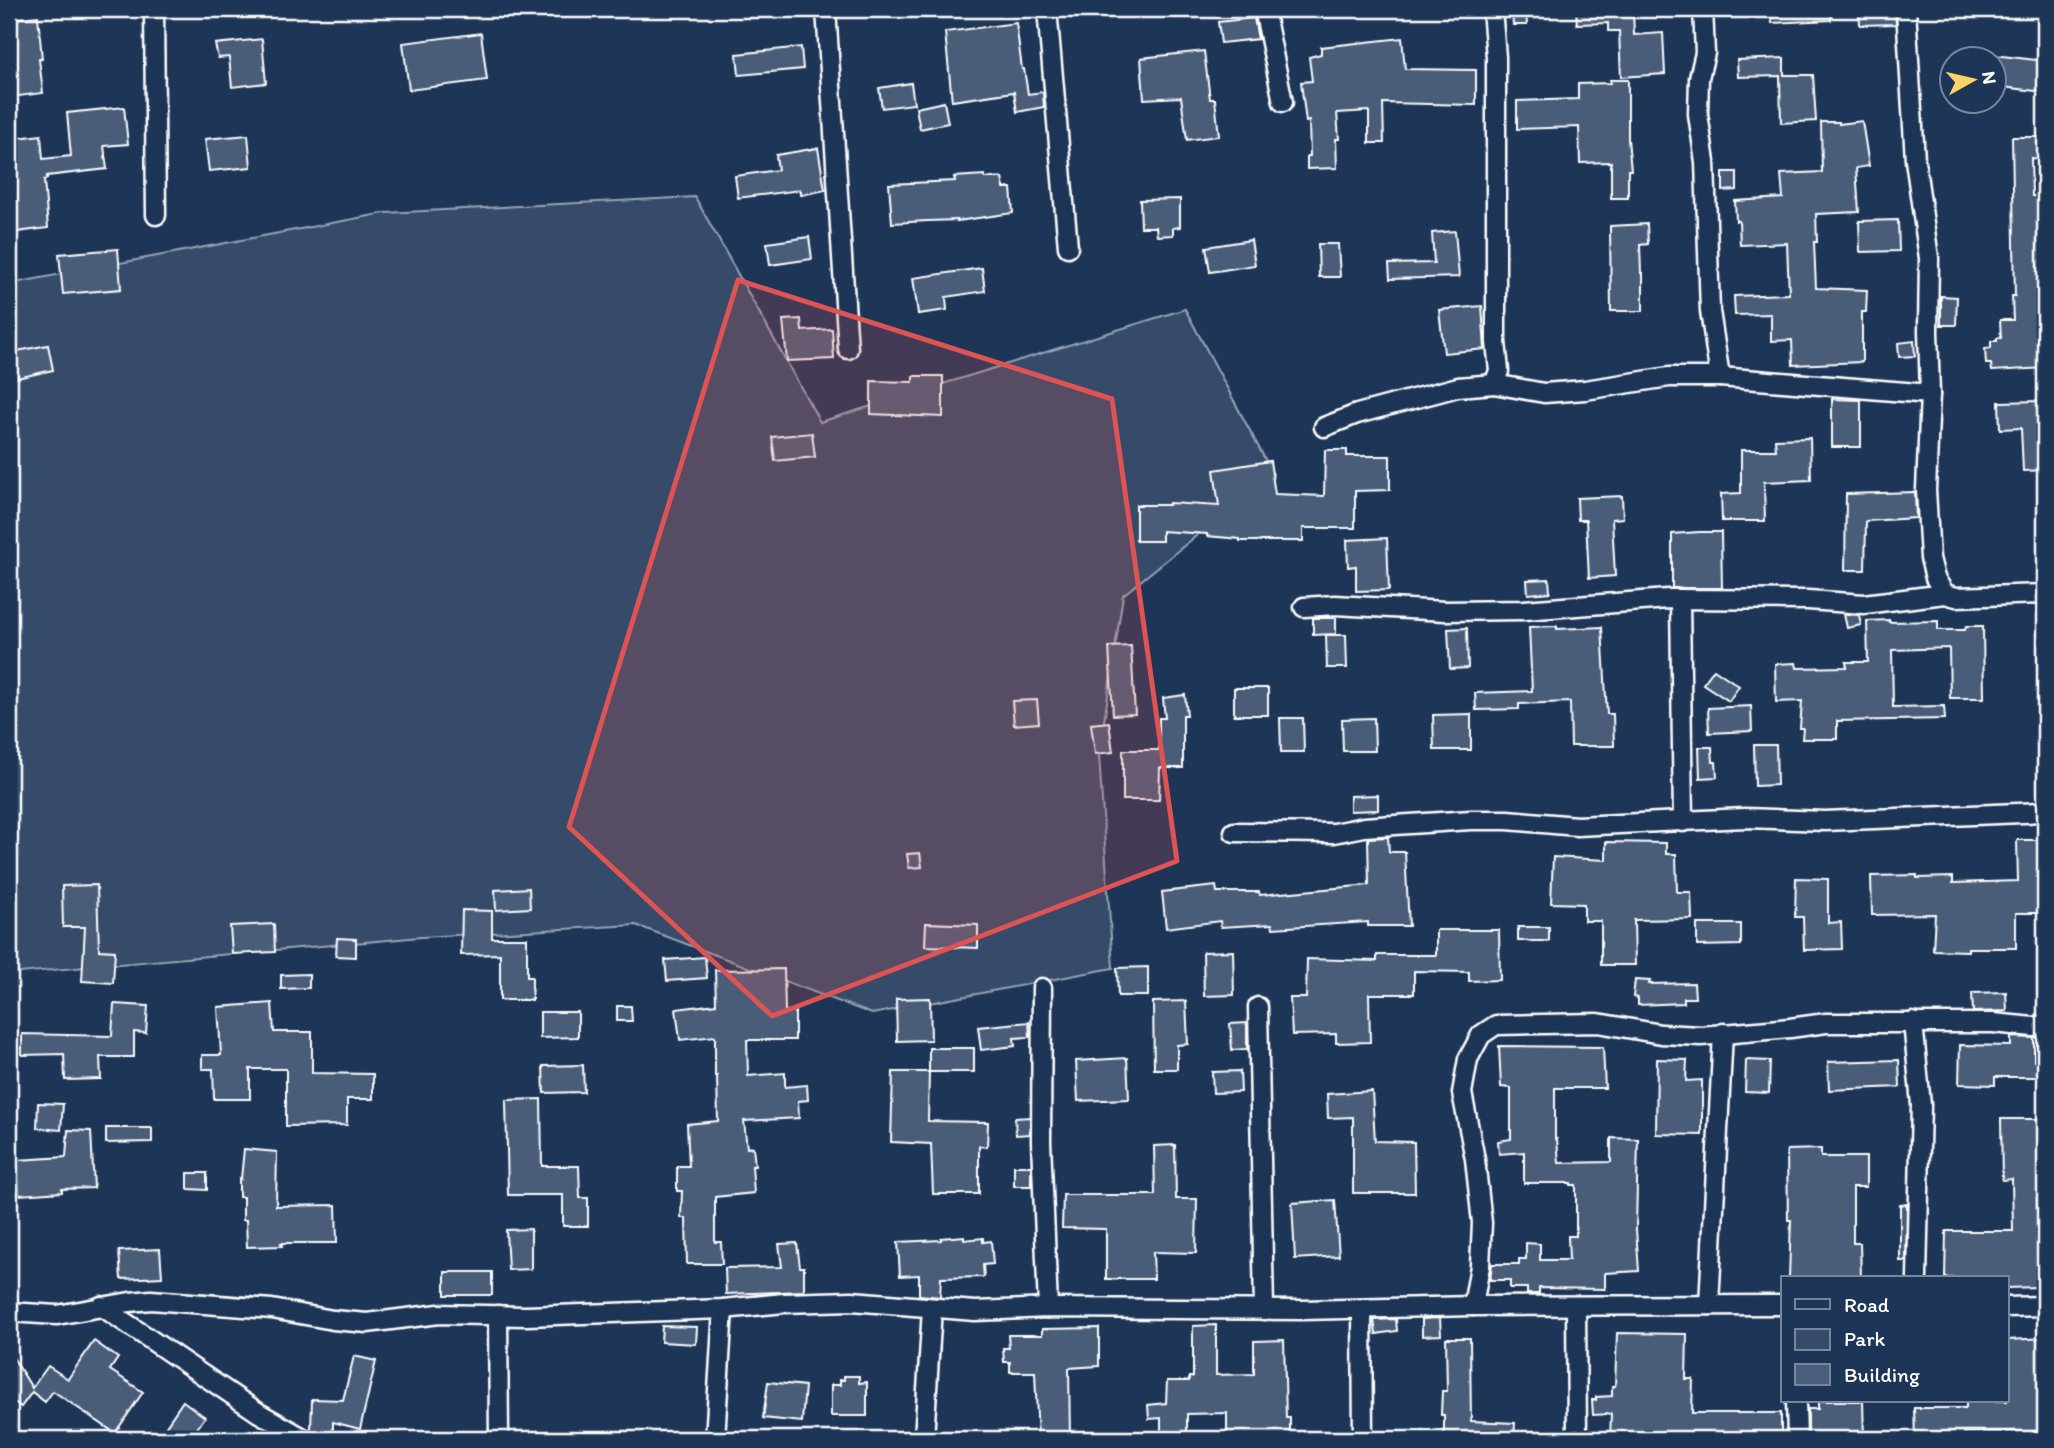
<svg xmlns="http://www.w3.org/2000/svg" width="2054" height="1448" font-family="Itim,sans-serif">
  <rect width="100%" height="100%" fill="#1d3557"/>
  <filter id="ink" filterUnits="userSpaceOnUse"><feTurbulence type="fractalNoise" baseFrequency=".0143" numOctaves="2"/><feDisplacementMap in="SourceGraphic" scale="14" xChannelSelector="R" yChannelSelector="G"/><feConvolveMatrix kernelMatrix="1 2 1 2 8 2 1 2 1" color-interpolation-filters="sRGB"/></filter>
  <g filter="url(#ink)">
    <polygon fill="#364b69" stroke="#9aa5b4" stroke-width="2" points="695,197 820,422 1185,309 1273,474 1123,595 1099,755 1113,968 872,1014 636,925 421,937 9,974 9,284 385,213"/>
    <g fill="#4a5d79" stroke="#fff" stroke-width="2">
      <polygon points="1512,9 1526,9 1527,25 1513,25"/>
      <polygon points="1576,9 1633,9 1634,35 1663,33 1665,74 1621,77 1619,31 1608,31 1608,23 1577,24"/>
      <polygon points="1771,9 1831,9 1831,20 1772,23"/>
      <polygon points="1859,9 1895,9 1896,24 1860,25"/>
      <polygon points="38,16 42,59 39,59 43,93 11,97 9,68 17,67 12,19"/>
      <polygon points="1254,18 1258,39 1221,43 1218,22"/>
      <polygon points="1016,23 1022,69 1024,69 1028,94 1043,92 1044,107 1017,112 1014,92 952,101 945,32"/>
      <polygon points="481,33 487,80 409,90 403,43"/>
      <polygon points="1402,38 1405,69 1476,70 1476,105 1383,103 1384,143 1369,143 1369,111 1337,113 1339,139 1336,139 1337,168 1307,169 1307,156 1310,156 1309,121 1306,122 1301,82 1312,81 1309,57 1321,54 1321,47"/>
      <polygon points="262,39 266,83 232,87 229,57 218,58 215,44"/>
      <polygon points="801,47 803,69 739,75 737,54"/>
      <polygon points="1204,51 1210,99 1215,99 1219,136 1187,140 1181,97 1144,99 1141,58"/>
      <polygon points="1994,55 2045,61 2045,92 1994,86"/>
      <polygon points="1784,58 1784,75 1813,75 1816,121 1781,123 1780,76 1738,77 1737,60"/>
      <polygon points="1610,80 1628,80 1628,139 1631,170 1628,170 1628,198 1611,198 1611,162 1580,163 1579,127 1517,129 1517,101 1578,99 1578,84 1610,83"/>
      <polygon points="911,83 914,104 882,108 879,88"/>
      <polygon points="944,102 948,123 920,129 916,108"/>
      <polygon points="124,107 128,144 104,146 107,169 47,176 47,179 44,180 48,228 9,233 9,139 41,135 43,159 71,156 67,113"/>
      <polygon points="1862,121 1869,166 1856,168 1859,212 1816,214 1817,242 1814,242 1816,288 1867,290 1866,312 1862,312 1862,362 1793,365 1792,340 1771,341 1771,314 1735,315 1734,296 1789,294 1787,243 1740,245 1739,221 1736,221 1735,201 1783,198 1781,174 1822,172 1821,122 1839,122 1839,124"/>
      <polygon points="248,135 251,167 209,171 205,139"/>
      <polygon points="2012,137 2045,137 2045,160 2031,158 2032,196 2045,196 2045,368 1992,371 1991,364 1986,364 1985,349 1991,348 1991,341 1997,341 1997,338 2001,338 2000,320 2013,320 2012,296 2015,296"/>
      <polygon points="818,148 825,190 801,195 800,190 738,198 735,176 778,170 776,155"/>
      <polygon points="1723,172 1737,172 1737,190 1723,191"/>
      <polygon points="985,175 985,178 1002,178 1004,188 1011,188 1013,213 957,221 957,220 928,221 892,223 889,184 955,181 954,177"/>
      <polygon points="1180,199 1180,227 1173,228 1173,235 1157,236 1156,227 1141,227 1140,200"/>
      <polygon points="1898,220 1899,251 1860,252 1859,221"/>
      <polygon points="1647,224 1648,244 1640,245 1641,273 1643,273 1643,311 1611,311 1610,226"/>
      <polygon points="1455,231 1459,277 1390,279 1389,264 1434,263 1432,233"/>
      <polygon points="809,237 812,259 770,265 767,243"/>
      <polygon points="1251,240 1255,265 1210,272 1206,247"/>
      <polygon points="1318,244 1338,244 1340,277 1319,277"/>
      <polygon points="118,249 121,289 63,294 59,254"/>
      <polygon points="982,268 985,291 946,297 947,310 918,314 913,278"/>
      <polygon points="1941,296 1957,297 1956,325 1941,325"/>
      <polygon points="1482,306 1485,349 1444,353 1439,310"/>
      <polygon points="801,319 802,331 832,329 834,359 787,361 783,320"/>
      <polygon points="1914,341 1915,356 1899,357 1898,343"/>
      <polygon points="48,345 53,370 17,378 12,352"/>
      <polygon points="913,376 943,376 943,417 871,414 871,381 913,382"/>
      <polygon points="1832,399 1861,400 1861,447 1832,447"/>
      <polygon points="2045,401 2045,470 2023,471 2021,428 2000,429 1999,402"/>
      <polygon points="812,433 815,457 775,461 772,437"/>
      <polygon points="1810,438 1811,480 1764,482 1765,521 1722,521 1721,494 1741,493 1741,450 1776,450 1775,439"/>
      <polygon points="1325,450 1347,450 1347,456 1390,456 1390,490 1355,491 1355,528 1303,528 1303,541 1240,541 1240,539 1207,536 1207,534 1162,531 1162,541 1136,541 1136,505 1169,505 1169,503 1219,506 1214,470 1270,461 1275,494 1324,496"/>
      <polygon points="1915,492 1916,518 1866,521 1865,570 1845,570 1846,494"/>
      <polygon points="1622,496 1623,518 1612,519 1615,576 1589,578 1586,520 1578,520 1577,498"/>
      <polygon points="1699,532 1721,532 1722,588 1672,588 1672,534"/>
      <polygon points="1387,538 1389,590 1356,591 1356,566 1348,567 1347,540"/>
      <polygon points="1549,579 1550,592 1528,594 1527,580"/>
      <polygon points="1844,614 1859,615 1861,625 1847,628"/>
      <polygon points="1313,618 1336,618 1336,634 1313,635"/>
      <polygon points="1889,620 1889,622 1938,621 1938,630 1965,630 1966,626 1983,626 1984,698 1950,698 1949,648 1892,650 1893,707 1944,706 1945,719 1837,721 1837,739 1802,739 1803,728 1800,728 1802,701 1776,702 1775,664 1796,663 1797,668 1847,667 1846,662 1868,662 1867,621"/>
      <polygon points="1557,626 1557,629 1602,627 1607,714 1613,714 1614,746 1571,746 1570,702 1519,704 1519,709 1476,710 1475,693 1532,691 1529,627"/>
      <polygon points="1467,628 1468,668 1450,669 1448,629"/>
      <polygon points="1326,635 1346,635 1347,668 1327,668"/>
      <polygon points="1131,646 1135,714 1113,715 1109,647"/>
      <polygon points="1714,669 1739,686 1729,701 1703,684"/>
      <rect x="1234" y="688" width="34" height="27"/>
      <polygon points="1185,695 1187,715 1183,715 1183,768 1160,768 1159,800 1123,800 1123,750 1159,750 1159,718 1165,718 1163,698"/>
      <polygon points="1037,700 1039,723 1014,725 1012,701"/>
      <polygon points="1751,706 1752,731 1709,733 1708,708"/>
      <polygon points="1471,714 1471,750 1434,750 1433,715"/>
      <polygon points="1280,718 1303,718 1304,752 1281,752"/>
      <polygon points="1374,718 1375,751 1343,751 1342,719"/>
      <polygon points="1109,722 1113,752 1095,754 1091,724"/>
      <polygon points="1754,745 1776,745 1777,785 1755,786"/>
      <polygon points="1699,747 1712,747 1713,762 1716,762 1717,777 1700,778"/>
      <polygon points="1378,795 1378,810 1350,811 1350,796"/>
      <polygon points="1388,837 1389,852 1405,852 1409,926 1368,926 1368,922 1273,928 1272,924 1221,927 1220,921 1166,928 1162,892 1216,886 1217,892 1259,892 1260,895 1369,885 1368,838"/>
      <polygon points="2017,840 2045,840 2045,913 2016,913 2016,948 1968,948 1968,951 1933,950 1935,914 1872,915 1871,876 1917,875 1917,878 1953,877 1953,883 2018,881"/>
      <polygon points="1606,842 1666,843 1666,854 1676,854 1677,892 1691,892 1692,919 1634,920 1635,965 1601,965 1601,921 1584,921 1584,904 1551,903 1553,857 1606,860"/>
      <polygon points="920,853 922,867 909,868 907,854"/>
      <polygon points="1796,878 1828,879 1828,923 1841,922 1842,949 1804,950 1803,917 1795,917"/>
      <polygon points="97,885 99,950 115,951 113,983 82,981 85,927 63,927 62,886"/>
      <polygon points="529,888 530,908 496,910 495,890"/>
      <polygon points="462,910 492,911 492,938 527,938 527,977 532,977 532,1000 500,1000 500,954 461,955"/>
      <polygon points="926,923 978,925 978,948 925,946"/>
      <polygon points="274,924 275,952 232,954 230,926"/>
      <polygon points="1697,924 1741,924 1741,945 1697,946"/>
      <rect x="1518" y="927" width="31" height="14"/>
      <polygon points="1436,930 1499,930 1500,980 1469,981 1469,972 1414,971 1414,994 1369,994 1370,1042 1336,1043 1336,1034 1292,1035 1290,998 1306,998 1307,959 1377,961 1377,955 1436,955"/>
      <polygon points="337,938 356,939 356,957 336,956"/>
      <polygon points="1233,951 1234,995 1204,996 1203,952"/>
      <polygon points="705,957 707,978 667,981 665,960"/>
      <polygon points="1148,967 1148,996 1118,996 1117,968"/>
      <polygon points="784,969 785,1011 795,1011 795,1040 747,1040 748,1076 785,1073 785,1087 807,1085 808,1100 798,1101 799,1118 744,1121 747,1148 753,1147 755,1166 752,1166 754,1193 715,1197 715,1242 721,1242 722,1264 687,1264 686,1218 681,1218 682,1191 677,1191 677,1166 689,1166 687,1124 718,1121 717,1076 715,1076 715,1036 680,1040 676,1009 716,1004 715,970"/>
      <polygon points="309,974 309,988 281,989 281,975"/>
      <polygon points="1635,980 1650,981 1649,984 1694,983 1695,998 1684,998 1684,1003 1638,1005 1638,998 1633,997"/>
      <polygon points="2006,992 2007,1011 1973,1012 1972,993"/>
      <polygon points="930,998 931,1040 897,1041 896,999"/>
      <polygon points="1186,1001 1188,1044 1177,1045 1177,1069 1154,1069 1153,1002"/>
      <polygon points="272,1003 274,1032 312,1032 312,1073 373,1074 373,1099 347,1099 347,1125 286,1126 286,1069 250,1069 250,1099 214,1099 213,1069 202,1069 202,1055 221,1055 218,1007"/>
      <polygon points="114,1004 148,1006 146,1033 134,1032 134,1057 100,1057 101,1079 65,1080 64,1054 22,1055 22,1034 112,1036"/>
      <polygon points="617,1006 631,1006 632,1021 617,1021"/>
      <polygon points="540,1012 578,1012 578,1037 540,1038"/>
      <polygon points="1029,1022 1030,1037 1014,1038 1015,1046 981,1050 978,1027"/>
      <polygon points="1247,1023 1247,1049 1232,1050 1230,1024"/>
      <polygon points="2011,1037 2034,1038 2034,1061 2045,1062 2045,1077 1995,1077 1995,1085 1959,1084 1960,1045 2011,1046"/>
      <polygon points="1499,1046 1603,1047 1605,1088 1555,1088 1555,1139 1557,1139 1559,1163 1611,1162 1611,1138 1638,1139 1636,1229 1639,1271 1605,1273 1605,1289 1539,1288 1539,1294 1527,1294 1527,1288 1510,1288 1510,1280 1490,1280 1492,1264 1519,1264 1519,1259 1526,1259 1526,1243 1540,1244 1540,1260 1569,1260 1568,1236 1576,1236 1576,1185 1571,1185 1571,1183 1524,1183 1524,1152 1499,1154 1498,1141 1511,1139 1511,1088 1501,1087"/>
      <rect x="929" y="1048" width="45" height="24"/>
      <polygon points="1127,1058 1129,1099 1078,1101 1076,1061"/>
      <polygon points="1657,1059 1687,1060 1686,1081 1702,1080 1702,1135 1656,1134"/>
      <polygon points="1746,1060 1770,1061 1769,1093 1745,1092"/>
      <polygon points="1899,1060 1900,1087 1829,1090 1828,1062"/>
      <polygon points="583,1065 584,1092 544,1093 543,1066"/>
      <polygon points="1240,1071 1241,1092 1213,1093 1212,1072"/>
      <polygon points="893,1072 929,1072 928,1121 988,1122 987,1147 979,1146 979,1194 933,1194 931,1144 891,1142"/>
      <polygon points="1372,1091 1375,1141 1414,1142 1415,1193 1353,1193 1353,1117 1328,1118 1327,1094"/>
      <polygon points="541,1099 542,1166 579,1166 580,1198 588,1198 588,1226 563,1226 563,1195 508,1195 506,1100"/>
      <polygon points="38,1103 63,1104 61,1130 37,1128"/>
      <polygon points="1030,1117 1030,1134 1016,1135 1015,1118"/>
      <polygon points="2001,1119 2045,1119 2045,1198 2037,1198 2037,1287 2007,1288 2007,1278 1945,1278 1946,1231 2013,1231 2012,1179 2002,1180"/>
      <polygon points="106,1128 152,1128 152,1142 106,1143"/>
      <polygon points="68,1130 91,1131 94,1188 62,1189 62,1192 19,1195 17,1160 66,1157"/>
      <polygon points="1175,1145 1176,1199 1197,1199 1196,1253 1153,1252 1154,1279 1106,1279 1106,1229 1062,1228 1063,1195 1155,1195 1154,1146"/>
      <polygon points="244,1149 277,1152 276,1206 336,1205 337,1243 281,1243 282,1246 247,1247 246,1220 243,1220 243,1197 239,1197 239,1178 241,1179"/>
      <polygon points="1821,1149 1821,1157 1866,1157 1866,1187 1853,1187 1853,1243 1860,1243 1861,1278 1789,1278 1791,1220 1788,1220 1787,1150"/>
      <rect x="1014" y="1166" width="17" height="20"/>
      <polygon points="188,1173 207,1173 207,1190 188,1189"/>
      <polygon points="1335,1200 1339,1256 1295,1259 1292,1203"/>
      <polygon points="1907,1204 1906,1261 1900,1261 1900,1205"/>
      <polygon points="531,1229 531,1269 508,1270 506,1230"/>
      <polygon points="964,1236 964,1240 983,1238 983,1242 991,1241 993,1264 983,1265 984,1277 941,1278 940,1297 919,1295 919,1275 900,1276 898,1242 941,1240 941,1238"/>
      <polygon points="797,1243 800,1267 804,1267 804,1291 726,1294 725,1268 782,1267 779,1244"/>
      <polygon points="160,1249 162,1277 121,1279 119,1251"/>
      <rect x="445" y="1272" width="47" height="23"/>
      <polygon points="1440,1318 1441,1335 1422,1336 1422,1319"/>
      <polygon points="1396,1319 1397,1331 1376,1334 1374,1320"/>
      <polygon points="1216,1325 1216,1375 1254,1374 1254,1341 1284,1340 1286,1418 1290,1418 1290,1439 1227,1439 1227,1413 1187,1414 1187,1439 1161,1439 1161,1418 1149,1419 1148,1405 1166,1403 1167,1381 1189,1381 1189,1377 1193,1377 1193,1326"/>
      <polygon points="662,1326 697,1327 696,1344 661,1342"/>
      <polygon points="1099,1328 1099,1366 1069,1368 1070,1439 1038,1439 1035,1372 1010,1372 1010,1362 1004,1362 1003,1348 1009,1348 1008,1335 1042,1335 1042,1329"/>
      <polygon points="1617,1333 1687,1334 1686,1379 1693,1379 1692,1413 1781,1413 1781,1437 1688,1436 1688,1439 1610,1439 1611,1414 1593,1415 1592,1400 1596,1400 1596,1397 1612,1396 1612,1386 1615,1386"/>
      <polygon points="1446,1338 1470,1338 1471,1421 1515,1423 1514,1439 1444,1439 1444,1415 1441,1415 1442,1391 1447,1391"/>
      <polygon points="2045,1338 2045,1431 1964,1433 1964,1439 1915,1439 1914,1408 1966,1408 1966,1401 2007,1401 2007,1340"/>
      <polygon points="94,1341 118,1358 110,1370 143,1392 115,1433 53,1391 45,1402 32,1392 21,1407 9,1398 9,1351 32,1388 48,1366 68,1379"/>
      <polygon points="354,1356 376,1361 360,1429 333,1422 333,1432 313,1431 311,1430 312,1399 343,1400"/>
      <polygon points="844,1376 859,1376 859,1383 867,1382 867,1416 831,1416 831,1385 840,1385 840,1380 844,1380"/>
      <polygon points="768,1382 805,1386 802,1422 763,1418"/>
      <polygon points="183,1401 205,1417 190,1439 157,1439"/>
      <polygon points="1818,1401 1863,1401 1864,1439 1808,1437 1808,1409 1818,1409"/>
    </g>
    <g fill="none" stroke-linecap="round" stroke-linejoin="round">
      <g stroke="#fff" stroke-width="23">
        <g id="minor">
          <polyline points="154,9 156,215"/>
          <polyline points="826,9 848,349"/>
          <polyline points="1047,9 1068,247"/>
          <polyline points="1264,9 1283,102"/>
          <polyline points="1492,9 1496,57 1496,342 1499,371 1494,384"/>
          <polyline points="1703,9 1705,53 1699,78 1698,114 1705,162 1710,311 1720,377"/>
          <polyline points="1906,9 1915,160 1929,258 1928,331 1930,394 1926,490 1930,558 1935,578 1945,594"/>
          <polyline points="1324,427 1357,414 1458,387 1494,384 1544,393 1585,390 1669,377 1720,377 1930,394"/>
          <polyline points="1680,599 1683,822"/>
          <polyline points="1304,607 1335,605 1445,611 1524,610 1668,599 1808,600 1864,604 1945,594 1956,597 2045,594"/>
          <polyline points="1234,832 1334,833 1364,827 1471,820 1507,820 1577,826 1745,818 1825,821 2045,812"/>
          <polyline points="1042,988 1041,1141 1048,1308"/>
          <polyline points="1258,1007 1264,1310"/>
          <polyline points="1913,1022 1921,1105 1917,1278"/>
          <polyline points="1709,1305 1723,1033"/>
          <polyline points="101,1306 259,1413 305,1439"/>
          <polyline points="1473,1306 1480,1266 1482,1223 1475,1159 1462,1093 1468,1059 1481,1035 1496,1025 1598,1023 1661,1034 1701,1036 1790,1028 1826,1023 1993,1023 2033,1027 2045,1025"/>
          <polyline points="1576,1307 1577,1439"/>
          <polyline points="2007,1307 2045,1306"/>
          <polyline points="1362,1310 1363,1439"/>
          <polyline points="9,1312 57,1315 130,1302 151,1300 272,1309 333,1320 367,1323 439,1314 527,1316 723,1309 784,1303 852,1301 975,1311 1048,1308 1302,1310 1473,1306 1783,1305"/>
          <polyline points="498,1315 499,1439"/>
          <polyline points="1796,1401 1797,1439"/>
          <polyline points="715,1439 723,1309"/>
          <polyline points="924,1439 932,1308"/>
        </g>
      </g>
      <use href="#minor" stroke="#1d3557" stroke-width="18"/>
    </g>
  </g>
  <path fill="#de5353" fill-opacity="0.2" stroke="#de5353" stroke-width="5" stroke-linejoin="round" d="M 738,280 L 1112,399 L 1177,861 L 772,1016 L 569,827 Z"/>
  <rect width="2054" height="1448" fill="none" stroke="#1d3557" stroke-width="35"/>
  <rect x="18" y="18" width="2019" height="1413" fill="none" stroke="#fff" stroke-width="2.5" filter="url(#ink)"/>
  <rect x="1781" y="1276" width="228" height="126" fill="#1d3557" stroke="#77869a" stroke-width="2"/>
  <rect x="1795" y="1299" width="35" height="10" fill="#1d3557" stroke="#77869a" stroke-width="2"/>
  <text x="1844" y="1312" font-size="21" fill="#ffffff">Road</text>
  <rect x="1795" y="1329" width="35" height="21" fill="#364b69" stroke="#77869a" stroke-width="2"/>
  <text x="1844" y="1346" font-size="21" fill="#ffffff">Park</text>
  <rect x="1795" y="1364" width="35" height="21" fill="#4a5d79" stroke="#77869a" stroke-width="2"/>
  <text x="1844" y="1382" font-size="21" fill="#ffffff">Building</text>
  <g transform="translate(1973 80) rotate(82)"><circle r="33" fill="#1d3557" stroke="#77869a" stroke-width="2"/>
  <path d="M0-5L12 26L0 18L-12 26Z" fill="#ffd166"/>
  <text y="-10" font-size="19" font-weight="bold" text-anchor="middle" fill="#ffffff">N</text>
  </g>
</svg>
